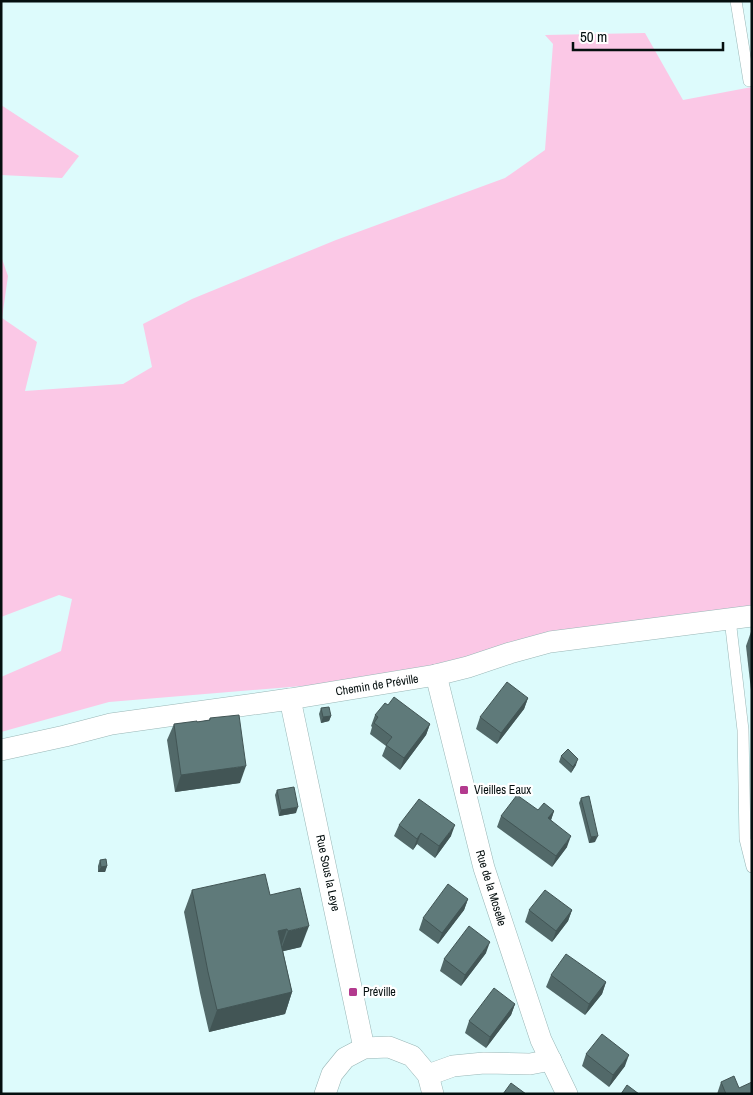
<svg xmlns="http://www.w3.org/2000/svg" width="753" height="1095" font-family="'Archivo Narrow',sans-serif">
  <rect width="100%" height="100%" fill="#ddfbfc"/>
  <g fill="#fbc8e6">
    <polygon points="645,33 683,100 752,87 752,616 571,639 436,675 109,702 1,732 1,677 61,651 72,599 59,595 1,617 1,256 8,276 2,318 37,342 25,391 123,384 152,367 143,324 192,299 336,240 505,178 545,150 553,44 545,35"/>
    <polygon points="1,105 79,156 62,178 1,175"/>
  </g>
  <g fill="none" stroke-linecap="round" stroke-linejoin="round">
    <g stroke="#99b6b6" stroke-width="12">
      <g id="lane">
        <polyline points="736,1 749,81"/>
        <polyline points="730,619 743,730 745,839 752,867"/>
      </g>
    </g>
    <g stroke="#99b6b6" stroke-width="22">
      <g id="street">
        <polyline points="436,675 484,868 541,1040 567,1094"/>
        <polyline points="290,699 364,1048"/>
        <polyline points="1,750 65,736 111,724 290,699 436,675 468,667 510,653 550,642 752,616"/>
        <polyline points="428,1075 453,1066 484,1063 530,1064 551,1060"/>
        <polyline points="325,1094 332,1074 345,1058 364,1048 389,1047 412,1056 428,1075 433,1094"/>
      </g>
    </g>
    <use href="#lane" stroke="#fff" stroke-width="11"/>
    <use href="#street" stroke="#fff" stroke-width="21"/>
  </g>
  <g fill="#526969">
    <polygon points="752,629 752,699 746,646"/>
    <polygon points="528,698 524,709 497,744 476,729 480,717"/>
    <polygon points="388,705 430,724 426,735 400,770 382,756 386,746 370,734 372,727 371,726 375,715"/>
    <polygon points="321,708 331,716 329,721 321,723 319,714"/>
    <polygon points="210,718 240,783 175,792 167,740 174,724 197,722 209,720"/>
    <polygon points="561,756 576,765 571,773 559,762"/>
    <polygon points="277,790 296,813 279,816 275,795"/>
    <polygon points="581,798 595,842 589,843 579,803"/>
    <polygon points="538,810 554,811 551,820 567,847 552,867 497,827 501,816"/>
    <polygon points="399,825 451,836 435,858 417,844 413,850 394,836"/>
    <polygon points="100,860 107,866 105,872 98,872 98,866"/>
    <polygon points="192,890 270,895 301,947 283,951 292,992 285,1014 209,1032 200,993 184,912"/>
    <polygon points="468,899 464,910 438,944 419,930 423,918"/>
    <polygon points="529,910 572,910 568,921 552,942 525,922"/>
    <polygon points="486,953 461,986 440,971 444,959"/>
    <polygon points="551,975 606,982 602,994 585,1015 546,987"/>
    <polygon points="515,1004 511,1015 486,1048 465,1033 469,1021"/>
    <polygon points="586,1054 625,1066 609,1087 582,1066"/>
    <polygon points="721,1082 739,1088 752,1094 717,1094"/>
  </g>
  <g fill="#425555">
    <polygon points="528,698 524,709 497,744 501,733"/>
    <polygon points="331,716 329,721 321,723 323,717"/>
    <polygon points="430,724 426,735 400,770 404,758"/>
    <polygon points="578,759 576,765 571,773 573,767"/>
    <polygon points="246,766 240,783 175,792 181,775"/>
    <polygon points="298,807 296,813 279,816 281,810"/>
    <polygon points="554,811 550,823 548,818"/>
    <polygon points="455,825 451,836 435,858 439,846"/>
    <polygon points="421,833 417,844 413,850 417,839"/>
    <polygon points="571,836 567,847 552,867 556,856"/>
    <polygon points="598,836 595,842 589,843 591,837"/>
    <polygon points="107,866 105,872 98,872 101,867"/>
    <polygon points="468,899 464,910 438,944 442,933"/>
    <polygon points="572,910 568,921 552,942 556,931"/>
    <polygon points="309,926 301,947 280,952 288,931"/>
    <polygon points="287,929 280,950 278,931"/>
    <polygon points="490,942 486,953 461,986 465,975"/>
    <polygon points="606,982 602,994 585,1015 589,1004"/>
    <polygon points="292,992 285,1014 209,1032 217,1010"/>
    <polygon points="515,1004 511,1015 486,1048 490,1037"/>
    <polygon points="629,1055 625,1066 609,1087 613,1075"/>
  </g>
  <g fill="#5f7a7a" stroke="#425555">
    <polygon points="507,682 528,698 501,733 480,717"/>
    <polygon points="394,697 430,724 404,758 386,745 392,737 374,723 378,717 375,715 385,703 388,705"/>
    <polygon points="329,707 331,716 323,717 321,708"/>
    <polygon points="239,715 246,766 181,775 174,724 197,721 197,722 210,720 210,718"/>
    <polygon points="568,749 578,759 573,767 561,756"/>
    <polygon points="294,787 298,807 281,810 277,790"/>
    <polygon points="517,795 538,810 544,803 554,811 548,818 571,836 556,856 501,816"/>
    <polygon points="589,796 598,836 591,837 581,798"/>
    <polygon points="419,799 455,825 439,846 421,833 417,839 399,825"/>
    <polygon points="106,859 107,866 101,867 100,860"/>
    <polygon points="265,874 270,895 300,888 309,926 288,931 287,929 278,931 292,992 217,1010 208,972 192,890"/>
    <polygon points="448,884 468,899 442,933 423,918"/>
    <polygon points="545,890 572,910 556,931 529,910"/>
    <polygon points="469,926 490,942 465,975 444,959"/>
    <polygon points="566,954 606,982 589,1004 551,975"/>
    <polygon points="494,988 515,1004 490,1037 469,1021"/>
    <polygon points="602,1034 629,1055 613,1075 586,1054"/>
    <polygon points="734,1076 739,1088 752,1082 752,1094 726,1094 721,1082"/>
    <polygon points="511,1083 526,1094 503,1094"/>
    <polygon points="627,1085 639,1094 621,1094"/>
  </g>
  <g fill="#b33a8e" stroke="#fff" stroke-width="2">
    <rect x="459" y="785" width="10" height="10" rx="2.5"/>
    <rect x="348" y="987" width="10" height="10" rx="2.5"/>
  </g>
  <g text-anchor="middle" stroke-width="4.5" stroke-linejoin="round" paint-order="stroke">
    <g font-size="12" fill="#050f0f" stroke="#fff">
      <text transform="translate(377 685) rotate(-9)" y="4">Chemin de Préville</text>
      <text transform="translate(328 873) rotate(78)" y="4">Rue Sous la Leye</text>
      <text transform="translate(491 888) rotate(73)" y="4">Rue de la Moselle</text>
    </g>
    <g font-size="12" fill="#050f0f" stroke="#fff" text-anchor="start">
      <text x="474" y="794">Vieilles Eaux</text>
      <text x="363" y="996">Préville</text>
    </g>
  </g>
  <rect width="753" height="1095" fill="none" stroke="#050f0f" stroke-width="5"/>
  <path d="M573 42v8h150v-8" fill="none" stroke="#050f0f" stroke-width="2.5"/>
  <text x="580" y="42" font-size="15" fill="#050f0f" stroke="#ffffff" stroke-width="4" paint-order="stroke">50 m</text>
</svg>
